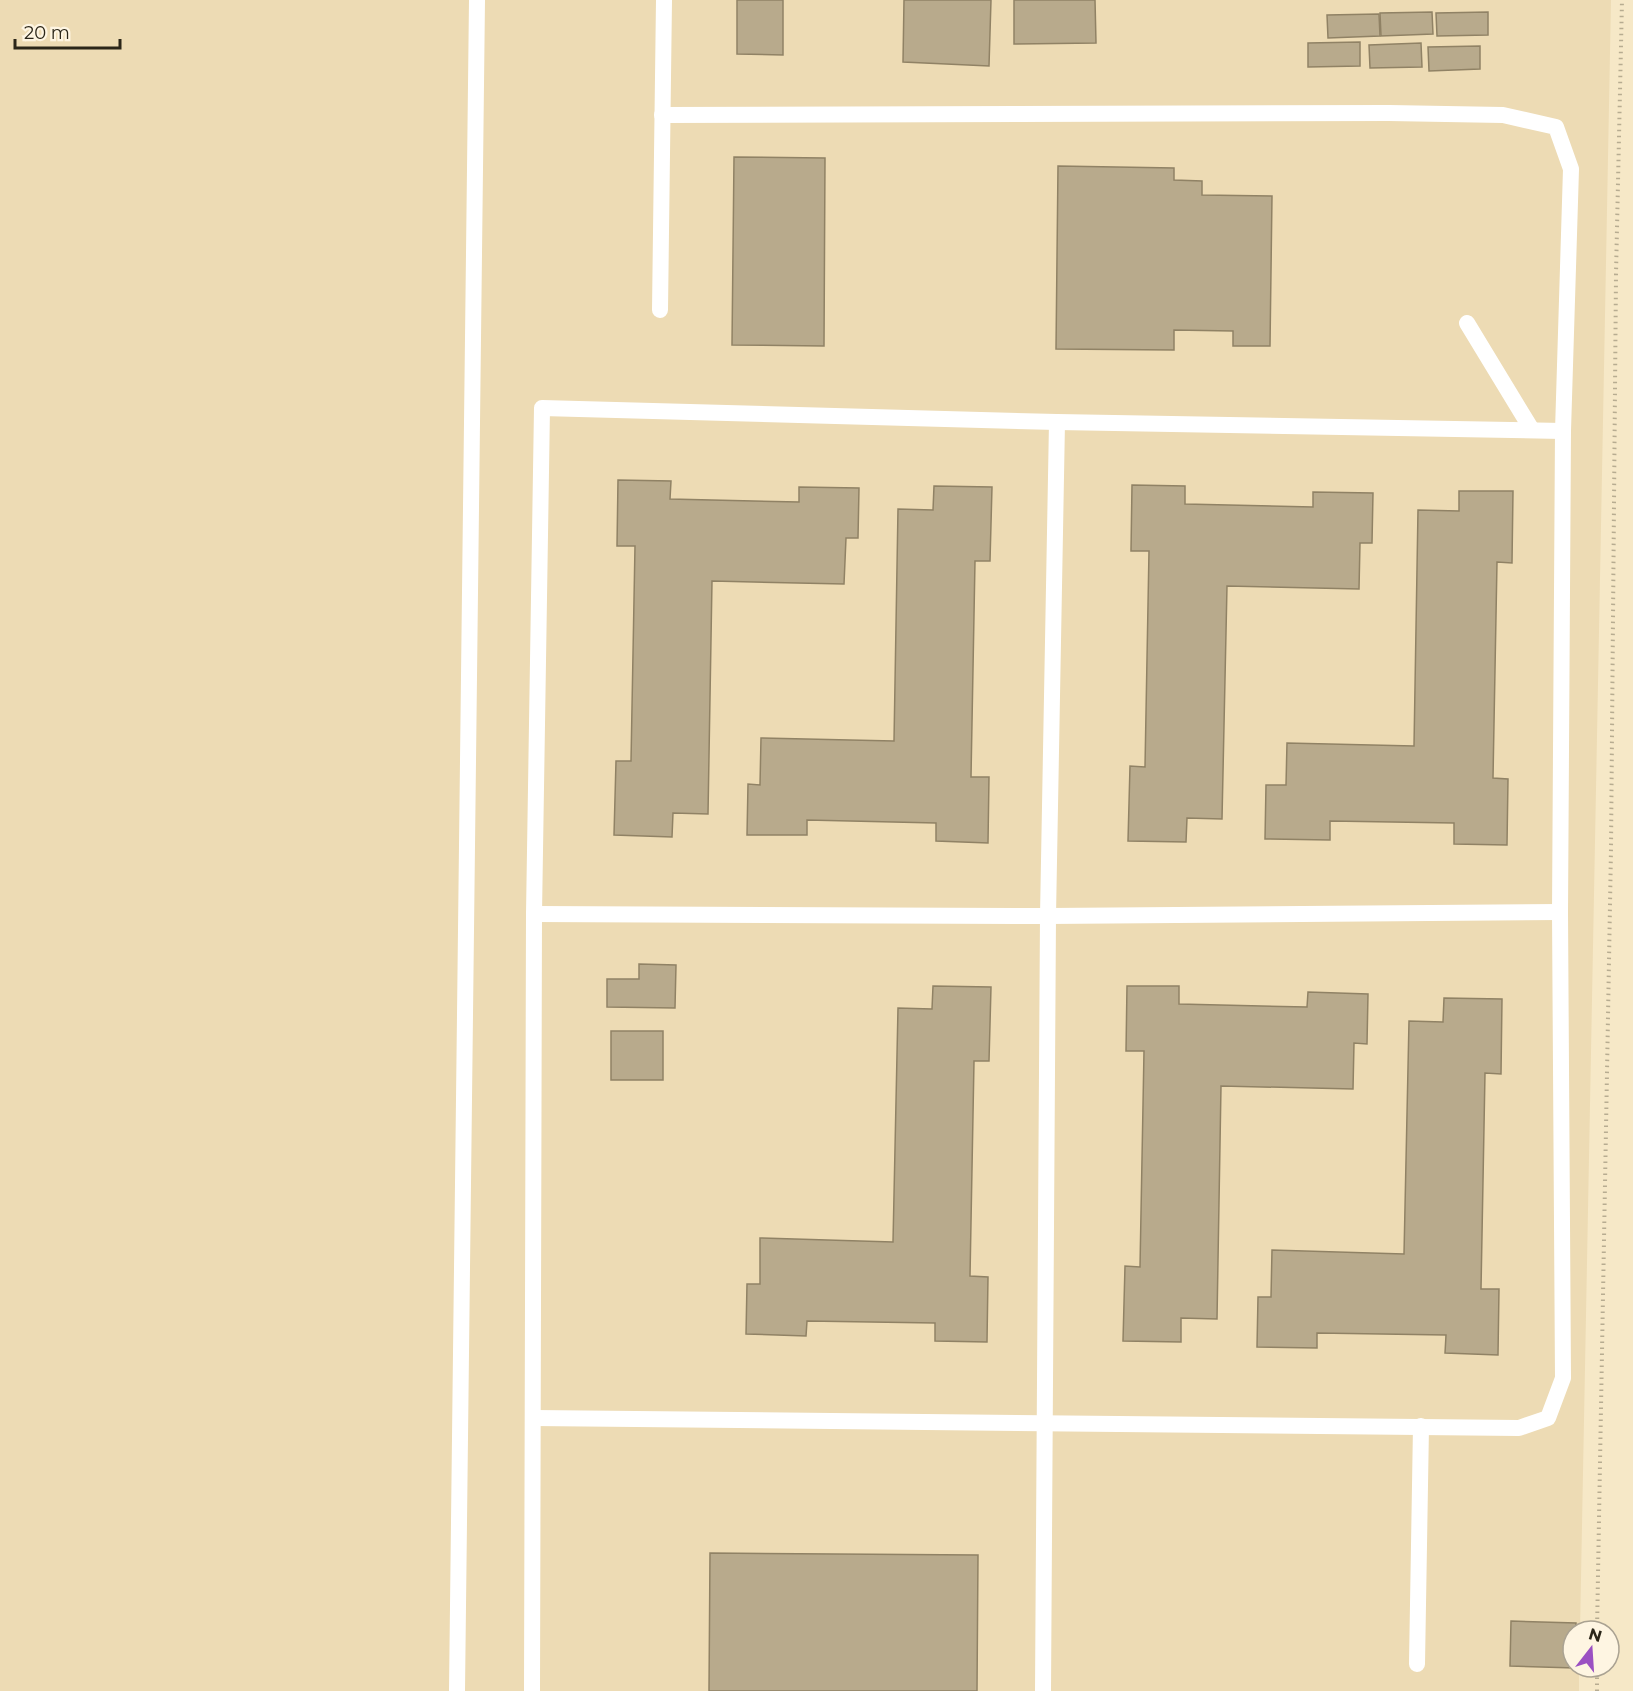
<svg xmlns="http://www.w3.org/2000/svg" width="1633" height="1691" font-family="Montserrat,sans-serif">
  <rect width="100%" height="100%" fill="#f6e8c7"/>
  <polygon fill="#eddbb4" points="0,0 1611,0 1580,1631 1573,1631 1573,1667 1579,1667 1579,1691 0,1691"/>
  <g fill="#b8aa8c" stroke="#908265" stroke-width="1.5">
    <polygon points="737,0 783,0 783,55 737,54"/>
    <polygon points="904,0 991,0 989,66 903,62"/>
    <polygon points="1014,0 1095,0 1096,43 1014,44"/>
    <polygon points="1432,12 1433,34 1381,36 1380,13"/>
    <polygon points="1488,12 1488,35 1437,36 1436,13"/>
    <polygon points="1379,14 1380,36 1328,38 1327,15"/>
    <polygon points="1360,42 1360,66 1308,67 1308,43"/>
    <polygon points="1421,43 1422,67 1370,68 1369,45"/>
    <polygon points="1480,46 1480,69 1429,71 1428,47"/>
    <polygon points="734,157 825,158 824,346 732,345"/>
    <polygon points="1058,166 1174,168 1174,180 1202,181 1202,195 1272,196 1270,346 1233,346 1233,331 1174,330 1174,350 1056,349"/>
    <polygon points="618,480 671,481 670,499 799,502 799,487 859,488 858,538 846,538 844,584 712,581 708,814 673,813 672,837 614,835 616,761 631,761 635,546 617,546"/>
    <polygon points="1132,485 1185,486 1185,504 1313,507 1313,492 1373,493 1372,543 1360,543 1359,589 1227,586 1222,819 1187,818 1186,842 1128,841 1130,766 1145,767 1149,551 1131,551"/>
    <polygon points="934,486 992,487 990,561 975,561 971,777 989,777 988,843 936,841 936,823 807,820 807,835 747,835 748,784 760,785 761,738 894,741 898,509 933,510"/>
    <polygon points="1459,491 1513,491 1512,563 1497,562 1493,778 1508,779 1507,845 1454,844 1454,823 1330,821 1330,840 1265,839 1266,785 1286,785 1287,743 1414,746 1418,510 1459,511"/>
    <polygon points="639,964 676,965 675,1008 607,1007 607,979 639,979"/>
    <polygon points="933,986 991,987 989,1061 974,1061 970,1276 988,1277 987,1342 935,1341 935,1323 807,1321 806,1336 746,1334 747,1284 760,1284 760,1238 893,1242 898,1008 932,1009"/>
    <polygon points="1127,986 1179,986 1179,1004 1307,1007 1308,992 1368,994 1367,1044 1354,1043 1353,1089 1221,1086 1217,1319 1181,1318 1181,1342 1123,1341 1125,1266 1140,1267 1144,1051 1126,1051"/>
    <polygon points="1444,998 1502,999 1501,1074 1485,1073 1481,1289 1499,1289 1498,1355 1445,1353 1446,1335 1317,1333 1317,1348 1257,1347 1258,1297 1271,1297 1272,1250 1404,1254 1409,1021 1443,1022"/>
    <rect x="611" y="1031" width="52" height="49"/>
    <polygon points="710,1553 978,1555 977,1691 709,1691"/>
    <polygon points="1511,1621 1576,1623 1576,1631 1573,1631 1573,1667 1575,1668 1510,1666"/>
  </g>
  <g fill="none" stroke-linecap="round" stroke-linejoin="round">
    <g stroke="#b7ac91" stroke-width="4" stroke-dasharray="1.5 4.5" stroke-linecap="butt">
      <polyline points="1597,1631 1611,849 1616,274 1622,0"/>
      <polyline points="1597,1691 1597,1667"/>
    </g>
    <g stroke="#fff" stroke-width="16">
      <polyline points="660,310 664,0"/>
      <polyline points="1467,323 1532,430"/>
      <polyline points="534,914 1048,916 1560,912"/>
      <polyline points="533,1418 1519,1428 1548,1418 1563,1378 1560,912 1563,431 1571,169 1556,127 1503,115 1389,113 662,115"/>
      <polyline points="1417,1664 1421,1426"/>
      <polyline points="457,1691 477,0"/>
      <polyline points="532,1691 534,914 542,408 1057,422 1563,431"/>
      <polyline points="1043,1691 1048,916 1057,422"/>
    </g>
  </g>
  <g transform="translate(1591 1649) rotate(17)"><circle r="28" fill="#fef5e2" stroke="#aaa292" stroke-width="1.5"/>
  <path d="M0-4.5L10 22L0 15L-10 22Z" fill="#9b50c2"/>
  <text y="-9" font-size="16" font-weight="bold" text-anchor="middle" fill="#2b2619">N</text>
  </g>
  <path d="M15 39v9h105v-9" fill="none" stroke="#2b2619" stroke-width="3"/>
  <text x="24" y="39" font-size="18" fill="#2b2619" stroke="#fef5e2" stroke-width="4.5" paint-order="stroke">20 m</text>
</svg>
